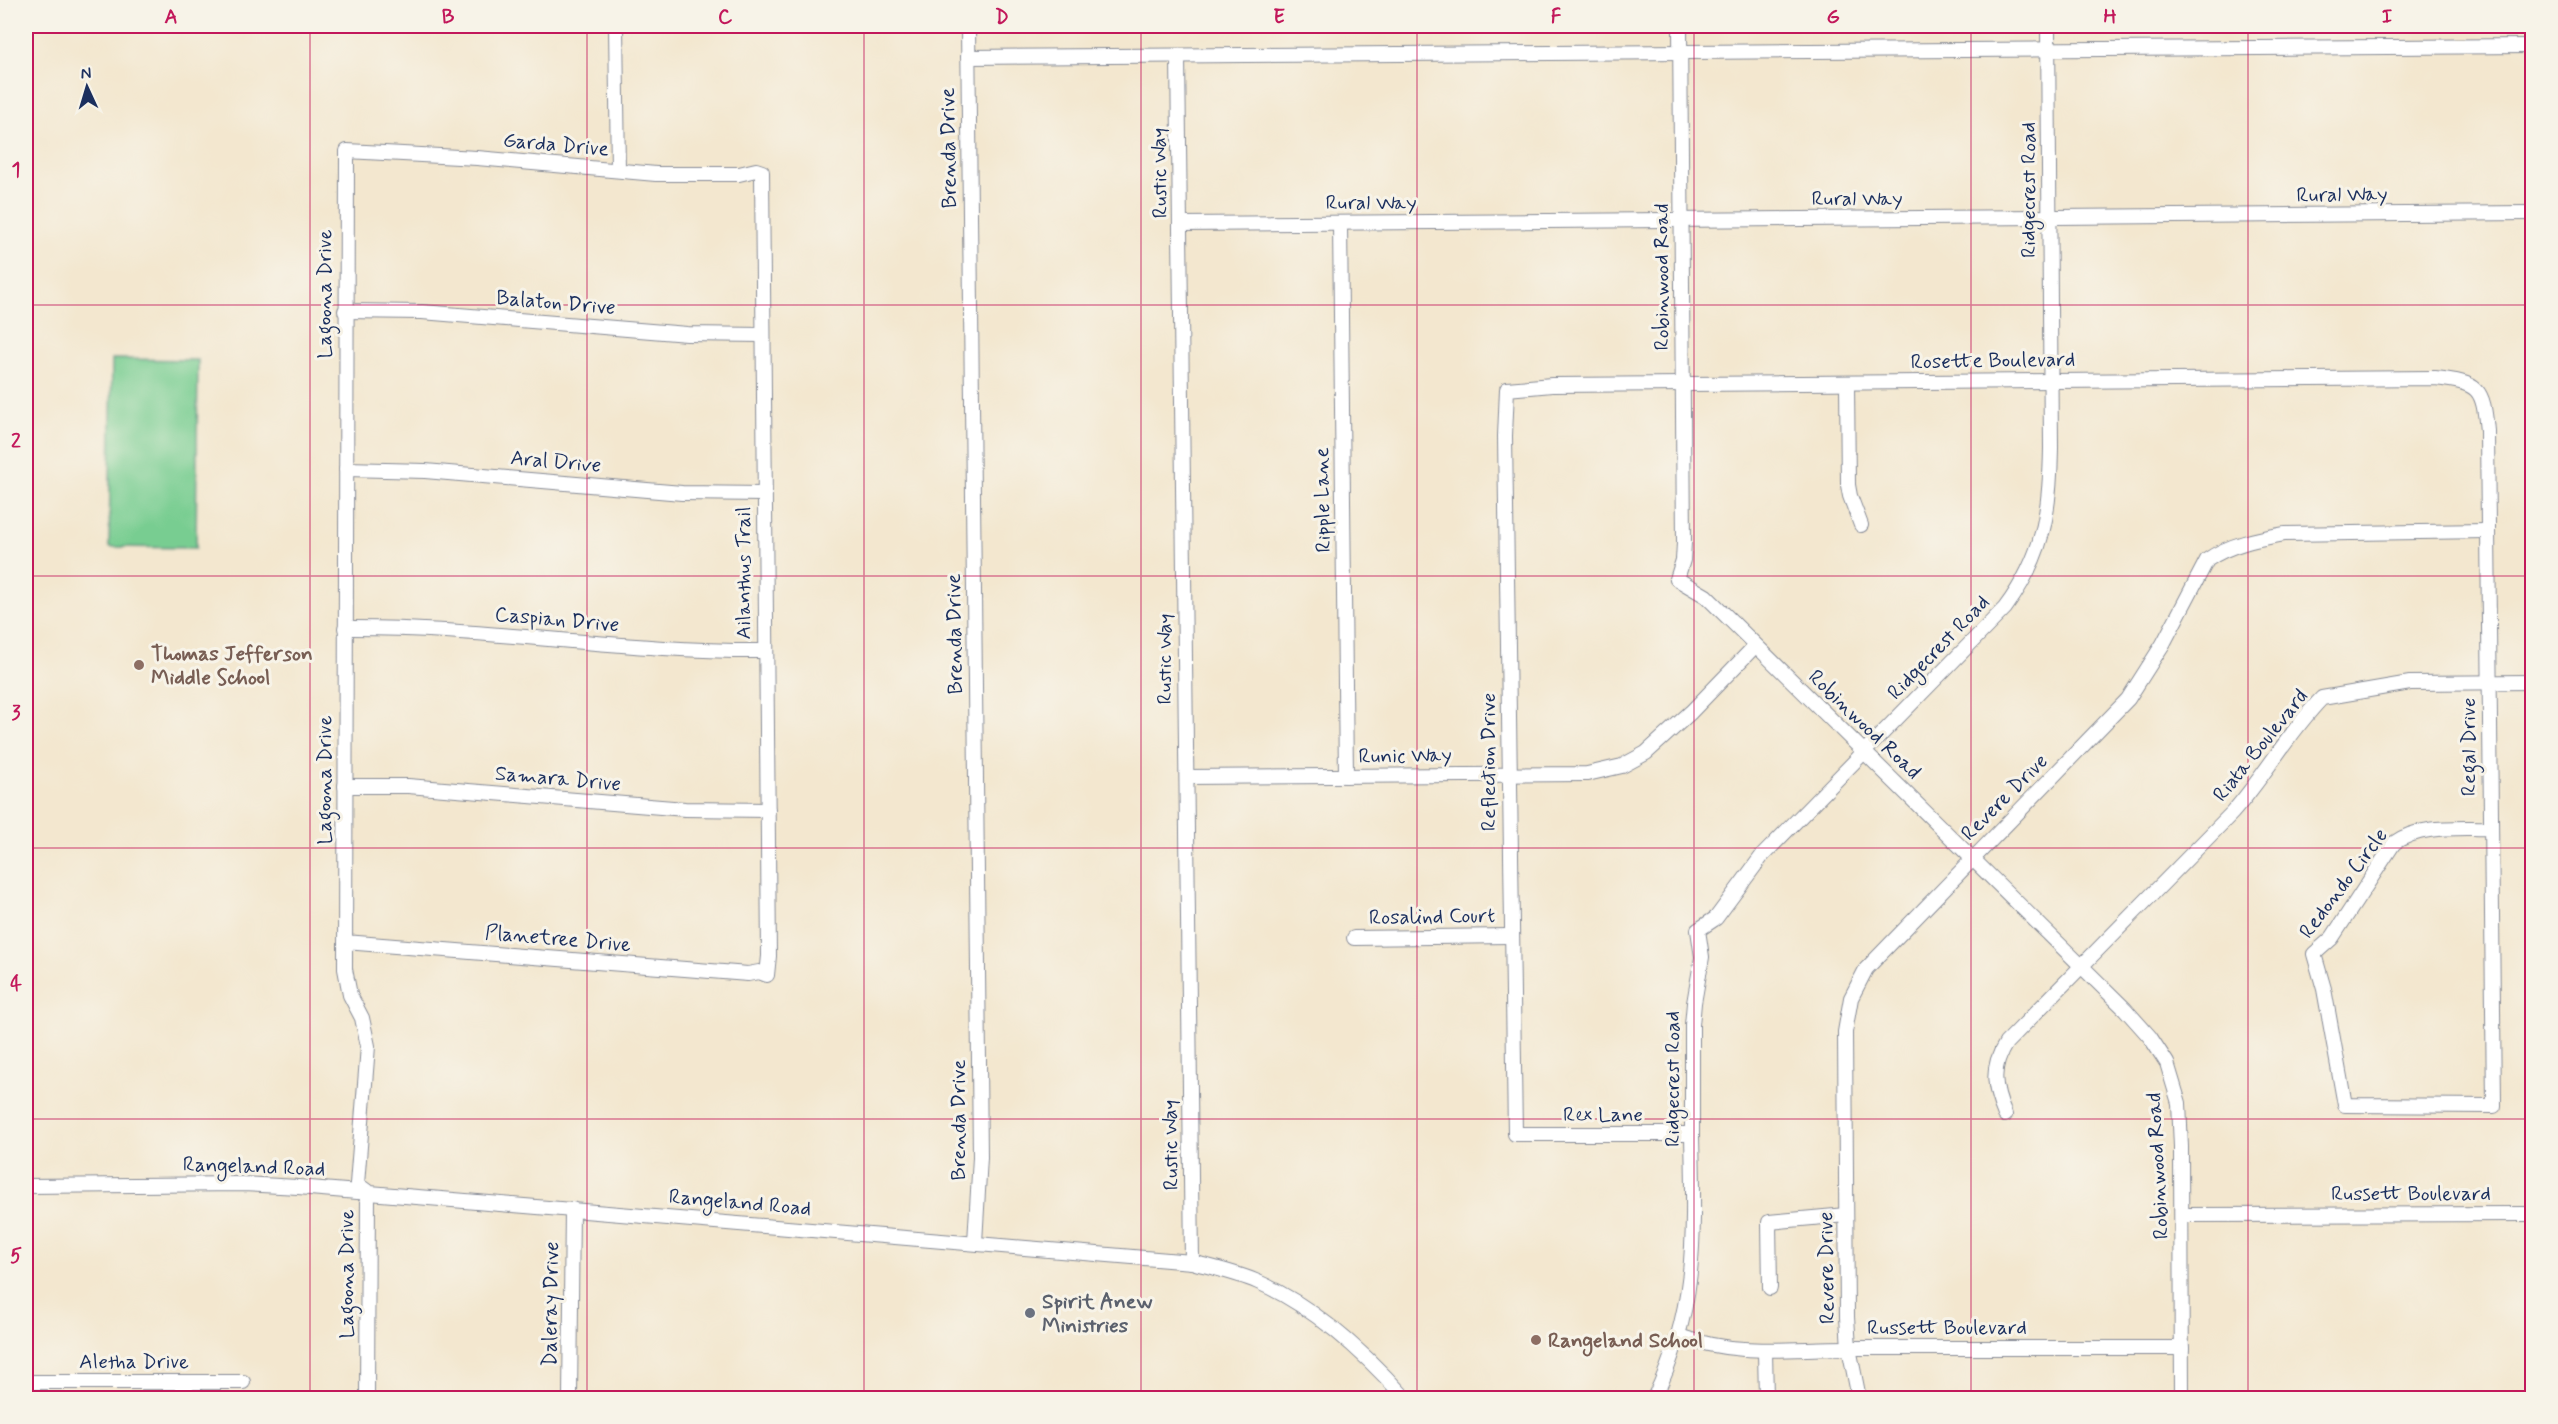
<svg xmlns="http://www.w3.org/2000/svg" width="2558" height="1424" font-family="Mynerve,sans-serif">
  <rect width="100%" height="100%" fill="#f7f3e8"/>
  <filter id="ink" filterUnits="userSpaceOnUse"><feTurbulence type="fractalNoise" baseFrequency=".0167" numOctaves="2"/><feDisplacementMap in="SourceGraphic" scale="12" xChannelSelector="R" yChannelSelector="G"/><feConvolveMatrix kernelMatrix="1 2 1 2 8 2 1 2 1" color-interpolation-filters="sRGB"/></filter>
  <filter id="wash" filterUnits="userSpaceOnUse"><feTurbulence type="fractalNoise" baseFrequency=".008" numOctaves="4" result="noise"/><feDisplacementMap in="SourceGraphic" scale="24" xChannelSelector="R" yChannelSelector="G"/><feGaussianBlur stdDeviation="1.35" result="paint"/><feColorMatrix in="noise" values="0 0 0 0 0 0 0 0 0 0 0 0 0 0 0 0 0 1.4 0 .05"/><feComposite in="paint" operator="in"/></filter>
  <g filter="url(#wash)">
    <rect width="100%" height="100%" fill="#f3e7cf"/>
    <polygon fill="#78cd91" stroke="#4a7e78" stroke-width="1.5" points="112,359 198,360 196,548 109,547"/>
  </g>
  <g filter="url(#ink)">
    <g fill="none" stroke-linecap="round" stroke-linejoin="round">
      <g stroke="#878b96" stroke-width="16">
        <g id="minor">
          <polyline points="616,26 618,170"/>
          <polyline points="968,26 980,1157 975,1242"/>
          <polyline points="1680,26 1684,543 1683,560 1677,579 1706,596 2125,1009 2150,1037 2167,1063 2179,1103 2181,1147 2182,1398"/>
          <polyline points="1178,56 1192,1262"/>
          <polyline points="968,57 2532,46"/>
          <polyline points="1340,223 1346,776"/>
          <polyline points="1181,224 2532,213"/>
          <polyline points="345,311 422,312 687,334 762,335"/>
          <polyline points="1847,383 1848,485 1850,496 1861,525"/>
          <polyline points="346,469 425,471 682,493 763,494"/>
          <path d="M 345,628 C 485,627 624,652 765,651"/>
          <polyline points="1187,777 1587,774 1622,766 1646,753 1691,712 1755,646"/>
          <polyline points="345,786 408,786 685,809 768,810"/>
          <polyline points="1354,938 1510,936"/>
          <polyline points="345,942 748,974 759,972 767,975 769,956 762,172 756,170 739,174 656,174 477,158 347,151 345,969 350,995 362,1018 368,1046 357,1184 368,1192 367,1398"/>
          <path d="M 2005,1115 C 1994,1089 1990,1068 2006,1043 L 2232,813 C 2265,776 2288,733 2322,698 L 2410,683 L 2532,682"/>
          <path d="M 1692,1134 L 1515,1134 L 1505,436 L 1507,389 L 1552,385 L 2435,378 C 2479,383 2483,387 2487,431 L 2494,1106 L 2345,1105 L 2324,989 L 2314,954 L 2332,938 L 2394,843 C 2421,824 2459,829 2490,828"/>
          <path d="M 26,1186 L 243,1184 L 298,1187 L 1192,1262 C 1214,1268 1237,1273 1258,1282 C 1315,1307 1364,1352 1405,1398"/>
          <polyline points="2182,1215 2532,1214"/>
          <polyline points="1770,1288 1769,1222 1846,1215"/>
          <path d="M 1679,1336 C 1739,1357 1787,1348 1850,1348 C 1960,1348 2071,1349 2182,1348"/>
          <polyline points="1765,1351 1766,1398"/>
          <polyline points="26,1382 243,1382"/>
          <polyline points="570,1398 572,1209"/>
          <path d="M 1654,1398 C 1698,1309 1694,1232 1692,1135 C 1692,1098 1692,1062 1692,1025 L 1694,1003 L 1702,957 L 1698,930 L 1716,918 L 1762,856 L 2005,608 C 2044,555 2050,512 2051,448 L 2048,26"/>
          <path d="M 1859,1398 L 1849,1348 L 1847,1317 L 1845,1032 L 1851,998 L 1866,969 L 2128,699 L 2163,644 L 2207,560 C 2230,544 2258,539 2285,534 L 2487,531"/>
        </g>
      </g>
      <use href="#minor" stroke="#fff" stroke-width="14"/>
    </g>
  </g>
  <path fill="none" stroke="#c2185b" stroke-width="1.5" stroke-opacity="0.55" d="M 310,26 L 310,1398M 587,26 L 587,1398M 864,26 L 864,1398M 1141,26 L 1141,1398M 1417,26 L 1417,1398M 1694,26 L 1694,1398M 1971,26 L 1971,1398M 2248,26 L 2248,1398M 26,305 L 2532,305M 26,576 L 2532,576M 26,848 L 2532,848M 26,1119 L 2532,1119"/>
  <g fill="#8d6e63" stroke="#f7f3e8" stroke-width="2">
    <circle cx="139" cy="665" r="6"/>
    <circle cx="1536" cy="1340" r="6"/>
  </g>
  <circle fill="#6b7280" stroke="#f7f3e8" stroke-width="2" cx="1030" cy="1313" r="6"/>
  <g text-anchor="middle" stroke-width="6" stroke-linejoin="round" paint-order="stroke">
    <g font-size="21" fill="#1b2f5e" stroke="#f7f3e8">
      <text transform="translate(556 144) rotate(5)" y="7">Garda Drive</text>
      <text transform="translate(948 148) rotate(-91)" y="7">Brenda Drive</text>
      <text transform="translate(1159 173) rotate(-91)" y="7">Rustic Way</text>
      <text transform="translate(2028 190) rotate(-90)" y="7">Ridgecrest Road</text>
      <text transform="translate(2342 194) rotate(-1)" y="7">Rural Way</text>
      <text x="1857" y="205">Rural Way</text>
      <text x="1371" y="209">Rural Way</text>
      <text transform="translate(1661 277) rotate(-90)" y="7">Robinwood Road</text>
      <text transform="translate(324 294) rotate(-90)" y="7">Lagoona Drive</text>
      <text transform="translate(556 302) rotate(5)" y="7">Balaton Drive</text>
      <text transform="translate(1993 360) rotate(-1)" y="7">Rosette Boulevard</text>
      <text transform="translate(556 461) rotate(5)" y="7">Aral Drive</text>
      <text transform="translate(1322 500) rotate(-91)" y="7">Ripple Lane</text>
      <text transform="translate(743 573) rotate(-90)" y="7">Ailanthus Trail</text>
      <text transform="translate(557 619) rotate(5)" y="7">Caspian Drive</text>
      <text transform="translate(954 634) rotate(-91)" y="7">Brenda Drive</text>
      <text transform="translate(1938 647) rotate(-46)" y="7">Ridgecrest Road</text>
      <text transform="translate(1164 659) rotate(-90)" y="7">Rustic Way</text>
      <text transform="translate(1865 724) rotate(44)" y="7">Robinwood Road</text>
      <text transform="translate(2260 745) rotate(-51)" y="7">Riata Boulevard</text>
      <text transform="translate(2468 747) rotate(-90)" y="7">Regal Drive</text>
      <text transform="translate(1405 755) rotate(-1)" y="7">Runic Way</text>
      <text transform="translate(1488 762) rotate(-90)" y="7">Reflection Drive</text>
      <text transform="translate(558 778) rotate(5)" y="7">Samara Drive</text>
      <text transform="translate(324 780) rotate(-90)" y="7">Lagoona Drive</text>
      <text transform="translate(2004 797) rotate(-45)" y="7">Revere Drive</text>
      <text transform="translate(2343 883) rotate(-53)" y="7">Redondo Circle</text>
      <text transform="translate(1432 916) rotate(-1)" y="7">Rosalind Court</text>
      <text transform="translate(558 938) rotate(5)" y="7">Planetree Drive</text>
      <text transform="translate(1672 1079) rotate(-90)" y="7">Ridgecrest Road</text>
      <text x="1603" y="1121">Rex Lane</text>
      <text transform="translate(958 1120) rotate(-90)" y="7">Brenda Drive</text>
      <text transform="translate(1170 1145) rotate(-91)" y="7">Rustic Way</text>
      <text transform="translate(254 1166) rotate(2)" y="7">Rangeland Road</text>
      <text transform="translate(2157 1166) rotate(-93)" y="7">Robinwood Road</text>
      <text x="2411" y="1200">Russett Boulevard</text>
      <text transform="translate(740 1202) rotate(5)" y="7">Rangeland Road</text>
      <text transform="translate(1826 1268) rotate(-91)" y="7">Revere Drive</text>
      <text transform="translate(346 1274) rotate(-90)" y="7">Lagoona Drive</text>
      <text transform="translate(550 1304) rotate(-89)" y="7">Daleray Drive</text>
      <text x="1947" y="1334">Russett Boulevard</text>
      <text x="134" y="1368">Aletha Drive</text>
    </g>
    <g font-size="21" font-weight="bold" fill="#785e54" stroke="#f7f3e8" text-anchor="start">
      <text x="151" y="660">Thomas Jefferson<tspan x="151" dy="24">Middle School</tspan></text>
      <text x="1548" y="1347">Rangeland School</text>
    </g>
    <g font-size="21" font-weight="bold" fill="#5b616d" stroke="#f7f3e8" text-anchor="start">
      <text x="1042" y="1308">Spirit Anew<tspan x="1042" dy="24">Ministries</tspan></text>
    </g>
  </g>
  <rect width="2558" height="1424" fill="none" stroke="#f7f3e8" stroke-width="66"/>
  <g transform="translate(87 87) rotate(356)" stroke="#f7f3e8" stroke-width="4.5" paint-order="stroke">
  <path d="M0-4.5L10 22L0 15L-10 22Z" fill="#1b2f5e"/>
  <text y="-9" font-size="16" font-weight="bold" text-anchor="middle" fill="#1b2f5e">N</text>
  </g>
  <rect x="33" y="33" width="2492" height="1358" fill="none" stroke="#c2185b" stroke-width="2"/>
  <g font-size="20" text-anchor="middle" font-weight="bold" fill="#c2185b">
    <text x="171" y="23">A</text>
    <text x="448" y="23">B</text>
    <text x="725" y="23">C</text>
    <text x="1002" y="23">D</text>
    <text x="1279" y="23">E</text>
    <text x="1556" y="23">F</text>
    <text x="1833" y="23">G</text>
    <text x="2110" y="23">H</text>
    <text x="2387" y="23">I</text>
    <text x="16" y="176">1</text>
    <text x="16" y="447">2</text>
    <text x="16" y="719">3</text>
    <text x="16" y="990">4</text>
    <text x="16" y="1262">5</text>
  </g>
</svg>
